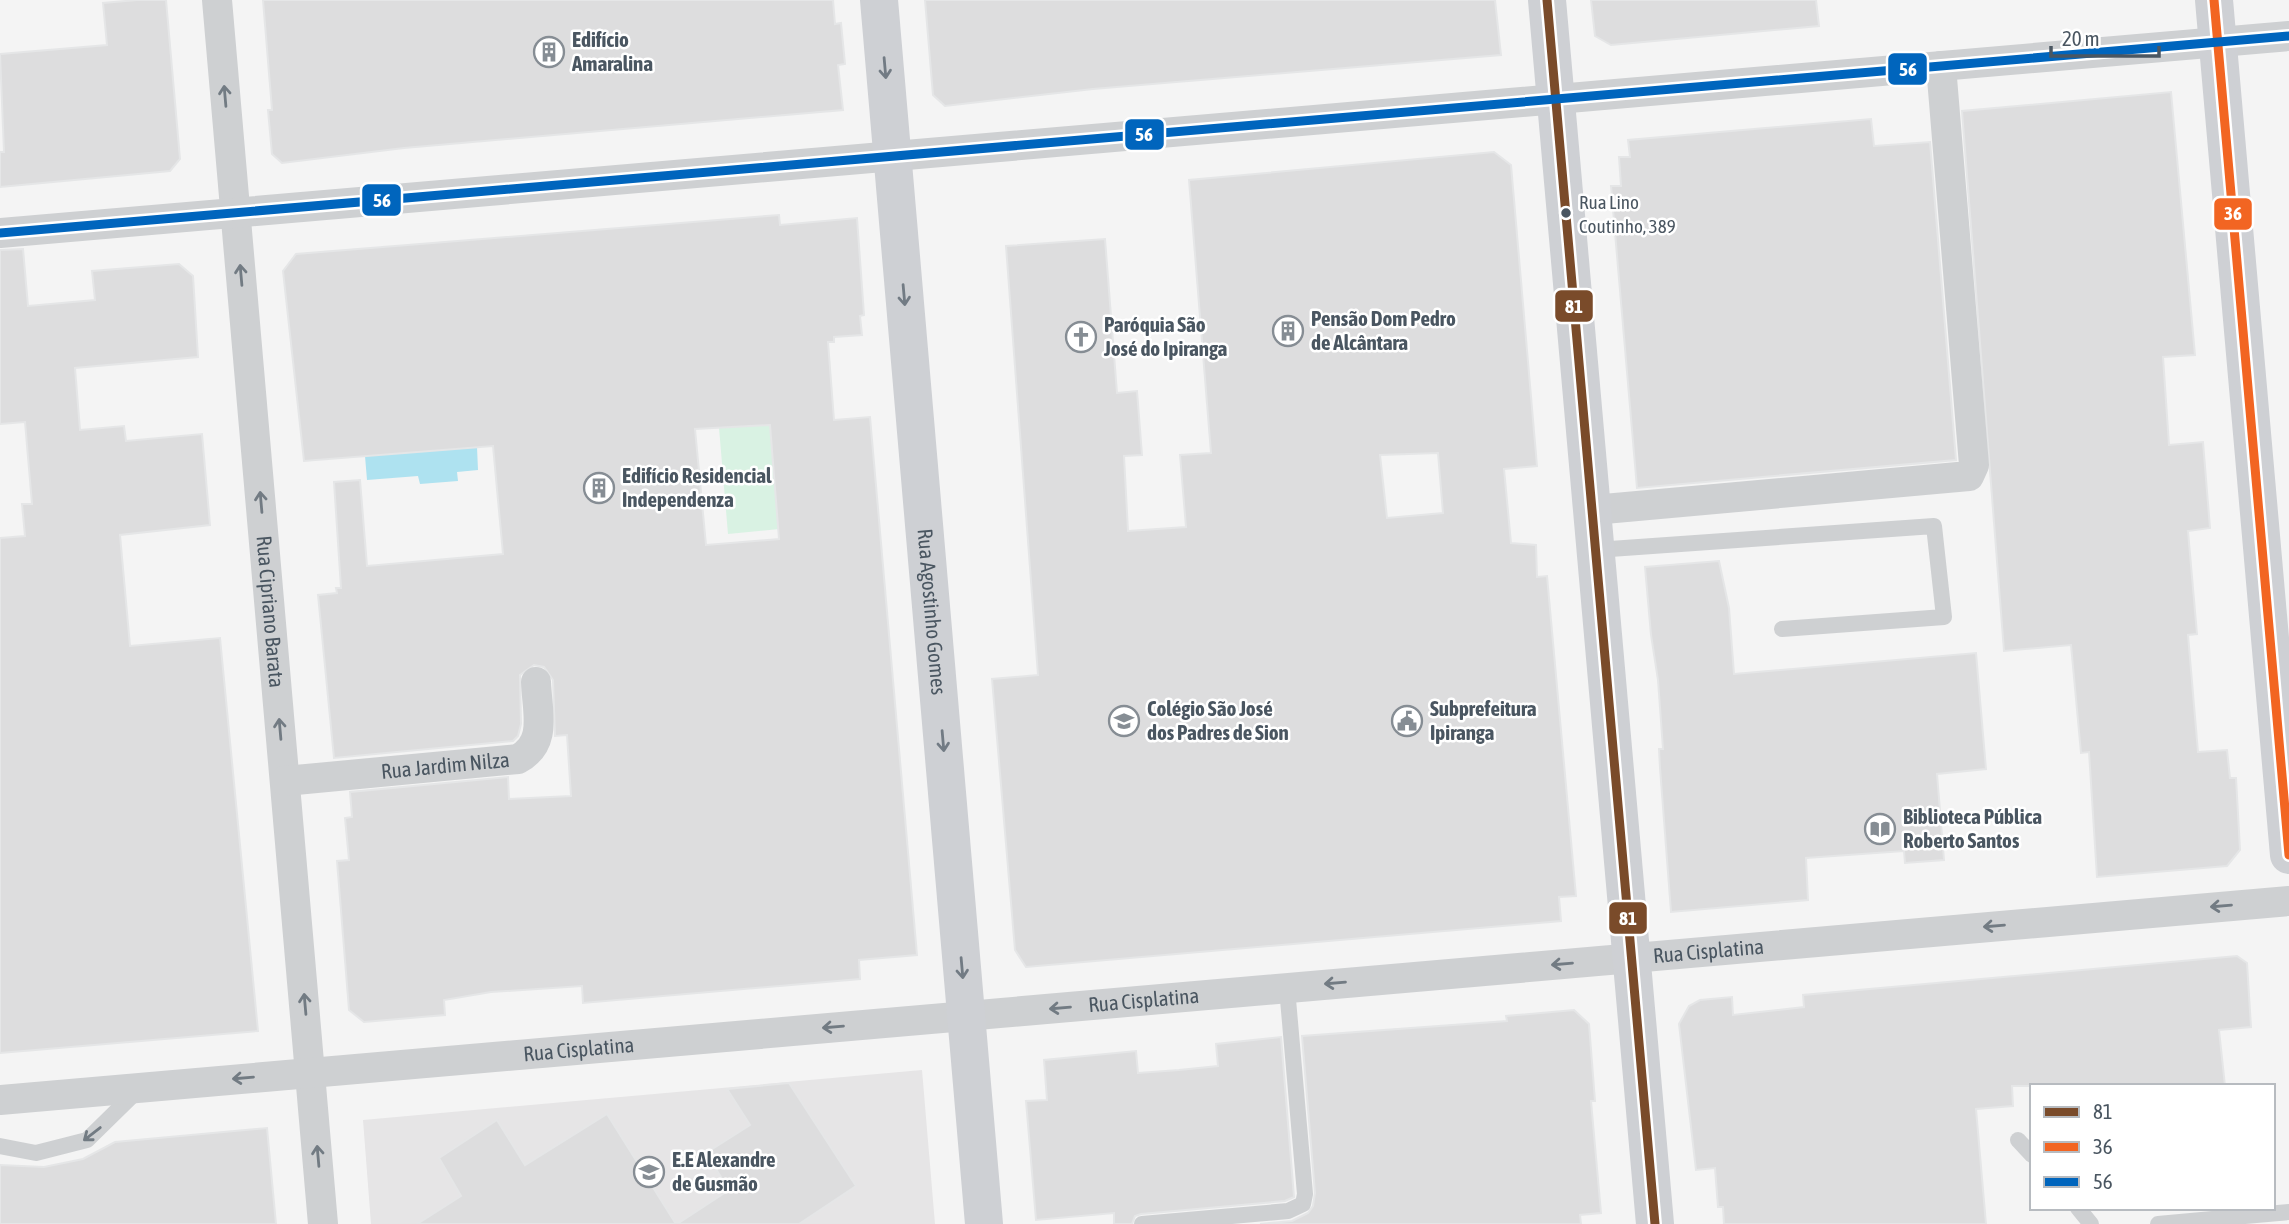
<svg xmlns="http://www.w3.org/2000/svg" width="2289" height="1224" font-family="'Asap Condensed',sans-serif">
  <rect width="100%" height="100%" fill="#f4f4f4"/>
  <polygon fill="#e6e5e6" points="922,1070 935,1224 371,1224 363,1120"/>
  <polygon fill="#d9f2e3" points="771,425 779,529 728,534 719,428"/>
  <polygon fill="#aee2f0" points="477,447 478,470 457,472 458,481 420,484 418,476 367,480 365,456"/>
  <g fill="#ddddde" stroke="#e5e6e7" stroke-width="2" fill-rule="evenodd">
    <polygon points="137,0 166,0 180,159 170,171 0,187 0,152 4,152 0,54 107,45 103,3"/>
    <polygon points="263,0 833,0 835,24 841,23 845,64 838,65 843,110 404,148 282,163 272,154 268,110 272,110"/>
    <polygon points="925,0 1495,0 1501,55 1093,89 945,106 933,95"/>
    <polygon points="1591,0 1816,0 1819,26 1611,45 1595,36"/>
    <polygon points="2171,92 2195,355 2163,357 2169,445 2203,442 2210,528 2188,531 2197,634 2188,635 2198,752 2227,750 2230,778 2236,778 2240,850 2227,866 2097,877 2089,752 2081,753 2071,645 2004,651 1962,111"/>
    <polygon points="1871,119 1874,146 1930,142 1956,460 1637,488 1611,186 1621,186 1619,157 1630,157 1628,140"/>
    <path d="M 1494,152 L 1511,165 L 1537,466 L 1504,469 L 1511,543 L 1536,545 L 1537,577 L 1547,576 L 1576,896 L 1559,897 L 1561,921 L 1026,967 L 1015,950 L 992,679 L 1038,675 L 1006,246 L 1105,239 L 1117,393 L 1137,391 L 1142,455 L 1124,456 L 1128,531 L 1186,527 L 1180,455 L 1211,453 L 1189,180 ZM 1438,453 L 1443,513 L 1387,518 L 1380,455 Z"/>
    <path d="M 779,215 L 780,225 L 857,218 L 864,315 L 860,316 L 862,335 L 834,337 L 834,342 L 828,342 L 834,420 L 870,417 L 917,955 L 859,960 L 860,979 L 583,1003 L 582,986 L 491,992 L 444,1000 L 445,1015 L 364,1022 L 349,1010 L 337,861 L 349,860 L 345,818 L 352,817 L 350,792 L 508,777 L 509,799 L 571,796 L 567,735 L 555,736 L 553,680 L 544,667 L 534,665 L 520,675 L 521,724 L 518,736 L 513,741 L 334,758 L 318,595 L 337,593 L 336,588 L 341,588 L 334,482 L 360,480 L 367,566 L 503,554 L 493,446 L 304,461 L 283,271 L 296,254 ZM 770,425 L 779,539 L 706,545 L 695,429 Z"/>
    <polygon points="23,249 28,306 95,300 92,271 179,264 193,276 198,357 75,368 80,430 124,426 126,441 202,434 210,525 120,535 130,646 220,638 258,1031 0,1053 0,538 25,536 22,504 32,504 25,422 0,424 0,250"/>
    <polygon points="1719,561 1729,608 1734,674 1976,653 1986,769 1937,774 1944,860 1905,863 1904,851 1806,858 1808,900 1671,912 1660,768 1659,749 1663,749 1658,680 1651,635 1645,567"/>
    <polygon points="2237,956 2247,963 2251,1027 2219,1030 2225,1086 2012,1086 2013,1106 1976,1109 1986,1224 1724,1224 1723,1207 1718,1207 1715,1168 1696,1170 1679,1024 1689,1006 1700,1000 1732,997 1733,1015 1804,1007 1803,995"/>
    <polygon points="1574,1010 1589,1024 1595,1101 1591,1101 1601,1213 1580,1215 1581,1224 1260,1224 1292,1221 1308,1213 1313,1206 1315,1193 1302,1036 1507,1021 1506,1016"/>
    <polygon points="1281,1037 1294,1197 1285,1201 1141,1214 1135,1216 1132,1224 1114,1224 1114,1213 1036,1220 1026,1101 1047,1100 1044,1060 1136,1051 1138,1073 1179,1070 1218,1066 1216,1044"/>
    <polygon points="789,1083 856,1186 799,1224 677,1224 729,1190 706,1153 750,1125 727,1089"/>
    <polygon points="607,1114 676,1224 417,1224 461,1196 439,1158 497,1120 525,1165"/>
    <polygon points="267,1128 276,1224 0,1224 0,1165 44,1167 83,1159 115,1142"/>
  </g>
  <g fill="none" stroke-linecap="round" stroke-linejoin="round">
    <g stroke="#ced0d2" stroke-width="16">
      <polyline points="1596,550 1934,526 1944,617 1782,629"/>
      <polyline points="2018,1140 2032,1155"/>
      <polyline points="0,1146 36,1153 87,1140 137,1091"/>
      <polyline points="2078,1208 2091,1224"/>
      <polyline points="1142,1224 1288,1211 1303,1204 1305,1194 1287,988"/>
      <polyline points="2158,1224 2289,1212"/>
    </g>
    <g stroke="#ced0d2" stroke-width="30">
      <path id="s1" d="M 217,0 L 323,1224"/>
      <polyline points="0,233 2289,36"/>
      <polyline points="1593,510 1969,476 1974,465 1941,66"/>
      <path id="s2" d="M 285,781 L 518,759 C 548,743 537,712 536,682"/>
      <path id="s3" d="M 0,1100 L 2289,901"/>
    </g>
    <g stroke="#ced0d4" stroke-width="38">
      <path id="s4" d="M 879,0 L 984,1224"/>
      <polyline points="1547,0 1655,1224"/>
      <polyline points="2214,0 2289,855"/>
    </g>
    <g stroke="#fff" stroke-width="14">
      <polyline id="bus-1" points="1547,0 1655,1224"/>
    </g>
    <g stroke="#fff" stroke-width="14">
      <polyline id="bus-2" points="2214,0 2289,855"/>
    </g>
    <g stroke="#fff" stroke-width="14">
      <polyline id="bus-3" points="0,233 2289,36"/>
    </g>
    <use href="#bus-1" stroke="#7a4b2a" stroke-width="9"/>
    <use href="#bus-2" stroke="#f26522" stroke-width="9"/>
    <use href="#bus-3" stroke="#0065bd" stroke-width="9"/>
  </g>
  <defs><path id="oneway-shaft" d="M-6 0H5M1.5-3L5.5 0L1.5 3" fill="none" stroke-width="1.6" stroke-linecap="round" stroke-linejoin="round" transform="scale(1.75)"/></defs>
  <g stroke="#727b84">
    <use href="#oneway-shaft" transform="translate(885 68) rotate(85)"/>
    <use href="#oneway-shaft" transform="translate(904 295) rotate(85)"/>
    <use href="#oneway-shaft" transform="translate(943 741) rotate(85)"/>
    <use href="#oneway-shaft" transform="translate(962 968) rotate(85)"/>
  </g>
  <g stroke="#727b83">
    <use href="#oneway-shaft" transform="translate(225 96) rotate(-95)"/>
    <use href="#oneway-shaft" transform="translate(241 275) rotate(-95)"/>
    <use href="#oneway-shaft" transform="translate(261 502) rotate(-95)"/>
    <use href="#oneway-shaft" transform="translate(280 729) rotate(-95)"/>
    <use href="#oneway-shaft" transform="translate(2221 906) rotate(175)"/>
    <use href="#oneway-shaft" transform="translate(1994 926) rotate(175)"/>
    <use href="#oneway-shaft" transform="translate(1562 964) rotate(175)"/>
    <use href="#oneway-shaft" transform="translate(1335 983) rotate(175)"/>
    <use href="#oneway-shaft" transform="translate(305 1004) rotate(-95)"/>
    <use href="#oneway-shaft" transform="translate(1060 1008) rotate(175)"/>
    <use href="#oneway-shaft" transform="translate(833 1027) rotate(175)"/>
    <use href="#oneway-shaft" transform="translate(243 1078) rotate(175)"/>
    <use href="#oneway-shaft" transform="translate(92 1134) rotate(142)"/>
    <use href="#oneway-shaft" transform="translate(318 1156) rotate(-95)"/>
  </g>
  <defs>
    <g id="building-ring" transform="scale(1.575)"><circle r="9.5" fill="#fff" stroke="#868d94" stroke-width="1.5"/><path d="M-4-6H4V6H1V3H-1V6H-4ZM-2.5-4.3h1.7v1.8h-1.7ZM.8-4.3h1.7v1.8H.8ZM-2.5-1h1.7V.8h-1.7ZM.8-1h1.7V.8H.8Z" fill="#868d94"/></g>
    <g id="church-ring" transform="scale(1.575)"><circle r="9.5" fill="#fff" stroke="#868d94" stroke-width="1.5"/><path d="M-1.2-6h2.4v3.5h3.3v2.4h-3.3V6h-2.4V-.1h-3.3v-2.4h3.3Z" fill="#868d94"/></g>
    <g id="school-ring" transform="scale(1.575)"><circle r="9.5" fill="#fff" stroke="#868d94" stroke-width="1.5"/><path d="M0-5L7-2L0 1L-7-2ZM-4 1L0 2.5L4 1V4Q0 6-4 4Z" fill="#868d94"/></g>
    <g id="civic-ring" transform="scale(1.575)"><circle r="9.5" fill="#fff" stroke="#868d94" stroke-width="1.5"/><path d="M-.6-6.5H3V-4.5H.6V-3L4-1V1h2V6H-6V1h2V-1L-.6-3ZM-1.2 2.5V6h2.4V2.5Z" fill="#868d94"/></g>
    <g id="library-ring" transform="scale(1.575)"><circle r="9.5" fill="#fff" stroke="#868d94" stroke-width="1.5"/><path d="M-6-4Q-3-5.5-.7-3.5V5Q-3 3-6 4ZM6-4Q3-5.5 .7-3.5V5Q3 3 6 4Z" fill="#868d94"/></g>
  </defs>
  <g fill-rule="evenodd">
    <use href="#building-ring" x="549" y="52"/>
    <use href="#building-ring" x="1288" y="331"/>
    <use href="#church-ring" x="1081" y="337"/>
    <use href="#building-ring" x="599" y="488"/>
    <use href="#school-ring" x="1124" y="721"/>
    <use href="#civic-ring" x="1407" y="721"/>
    <use href="#library-ring" x="1880" y="829"/>
    <use href="#school-ring" x="649" y="1172"/>
  </g>
  <circle fill="#4a5661" stroke="#fff" stroke-width="2.5" cx="1566" cy="213" r="6"/>
  <g text-anchor="middle" stroke-width="5" stroke-linejoin="round" paint-order="stroke">
    <g font-size="19" fill="#4a5661" stroke="#fff" text-anchor="start">
      <text x="1579" y="209">Rua Lino<tspan x="1579" dy="24">Coutinho, 389</tspan></text>
    </g>
    <g font-size="21" font-weight="bold" fill="#4a5661" stroke="#fff" text-anchor="start">
      <text x="572" y="47">Edifício<tspan x="572" dy="24">Amaralina</tspan></text>
      <text x="1311" y="326">Pensão Dom Pedro<tspan x="1311" dy="24">de Alcântara</tspan></text>
      <text x="1104" y="332">Paróquia São<tspan x="1104" dy="24">José do Ipiranga</tspan></text>
      <text x="622" y="483">Edifício Residencial<tspan x="622" dy="24">Independenza</tspan></text>
      <text x="1147" y="716">Colégio São José<tspan x="1147" dy="24">dos Padres de Sion</tspan></text>
      <text x="1430" y="716">Subprefeitura<tspan x="1430" dy="24">Ipiranga</tspan></text>
      <text x="1903" y="824">Biblioteca Pública<tspan x="1903" dy="24">Roberto Santos</tspan></text>
      <text x="672" y="1167">E.E Alexandre<tspan x="672" dy="24">de Gusmão</tspan></text>
    </g>
    <g font-size="21" fill="#4a5661" stroke="#fff">
      <text dy="7" stroke="none"><textPath href="#s1" startOffset="614">Rua Cipriano Barata</textPath></text>
      <text dy="7" stroke="none"><textPath href="#s4" startOffset="614">Rua Agostinho Gomes</textPath></text>
      <text dy="7" stroke="none"><textPath href="#s2" startOffset="161">Rua Jardim Nilza</textPath></text>
      <text dy="7" stroke="none"><textPath href="#s3" startOffset="1715">Rua Cisplatina</textPath></text>
      <text dy="7" stroke="none"><textPath href="#s3" startOffset="1148">Rua Cisplatina</textPath></text>
      <text dy="7" stroke="none"><textPath href="#s3" startOffset="581">Rua Cisplatina</textPath></text>
    </g>
  </g>
  <g stroke="#fff" stroke-width="2.5">
    <rect x="1887" y="52" width="41" height="34" rx="7" fill="#0065bd"/>
    <rect x="1124" y="118" width="41" height="33" rx="7" fill="#0065bd"/>
    <rect x="361" y="183" width="41" height="34" rx="7" fill="#0065bd"/>
    <rect x="2213" y="197" width="40" height="34" rx="7" fill="#f26522"/>
    <rect x="1554" y="289" width="40" height="34" rx="7" fill="#7a4b2a"/>
    <rect x="1608" y="901" width="40" height="34" rx="7" fill="#7a4b2a"/>
  </g>
  <g font-size="19" text-anchor="middle" font-weight="bold" fill="#fff">
    <text x="1908" y="76">56</text>
    <text x="1144" y="141">56</text>
    <text x="382" y="207">56</text>
    <text x="2233" y="220">36</text>
    <text x="1574" y="313">81</text>
    <text x="1628" y="925">81</text>
  </g>
  <rect x="2030" y="1084" width="245" height="126" fill="#ffffff" stroke="#b7bbc0" stroke-width="2"/>
  <rect x="2044" y="1107" width="35" height="10" fill="#7a4b2a" stroke="#b7bbc0" stroke-width="2"/>
  <text x="2093" y="1119" font-size="21" fill="#4a5661">81</text>
  <rect x="2044" y="1142" width="35" height="10" fill="#f26522" stroke="#b7bbc0" stroke-width="2"/>
  <text x="2093" y="1154" font-size="21" fill="#4a5661">36</text>
  <rect x="2044" y="1177" width="35" height="10" fill="#0065bd" stroke="#b7bbc0" stroke-width="2"/>
  <text x="2093" y="1189" font-size="21" fill="#4a5661">56</text>
  <path d="M2051 46v10h108v-10" fill="none" stroke="#4a5661" stroke-width="3.5"/>
  <text x="2062" y="46" font-size="21" fill="#4a5661" stroke="#ffffff" stroke-width="5" paint-order="stroke">20 m</text>
</svg>
